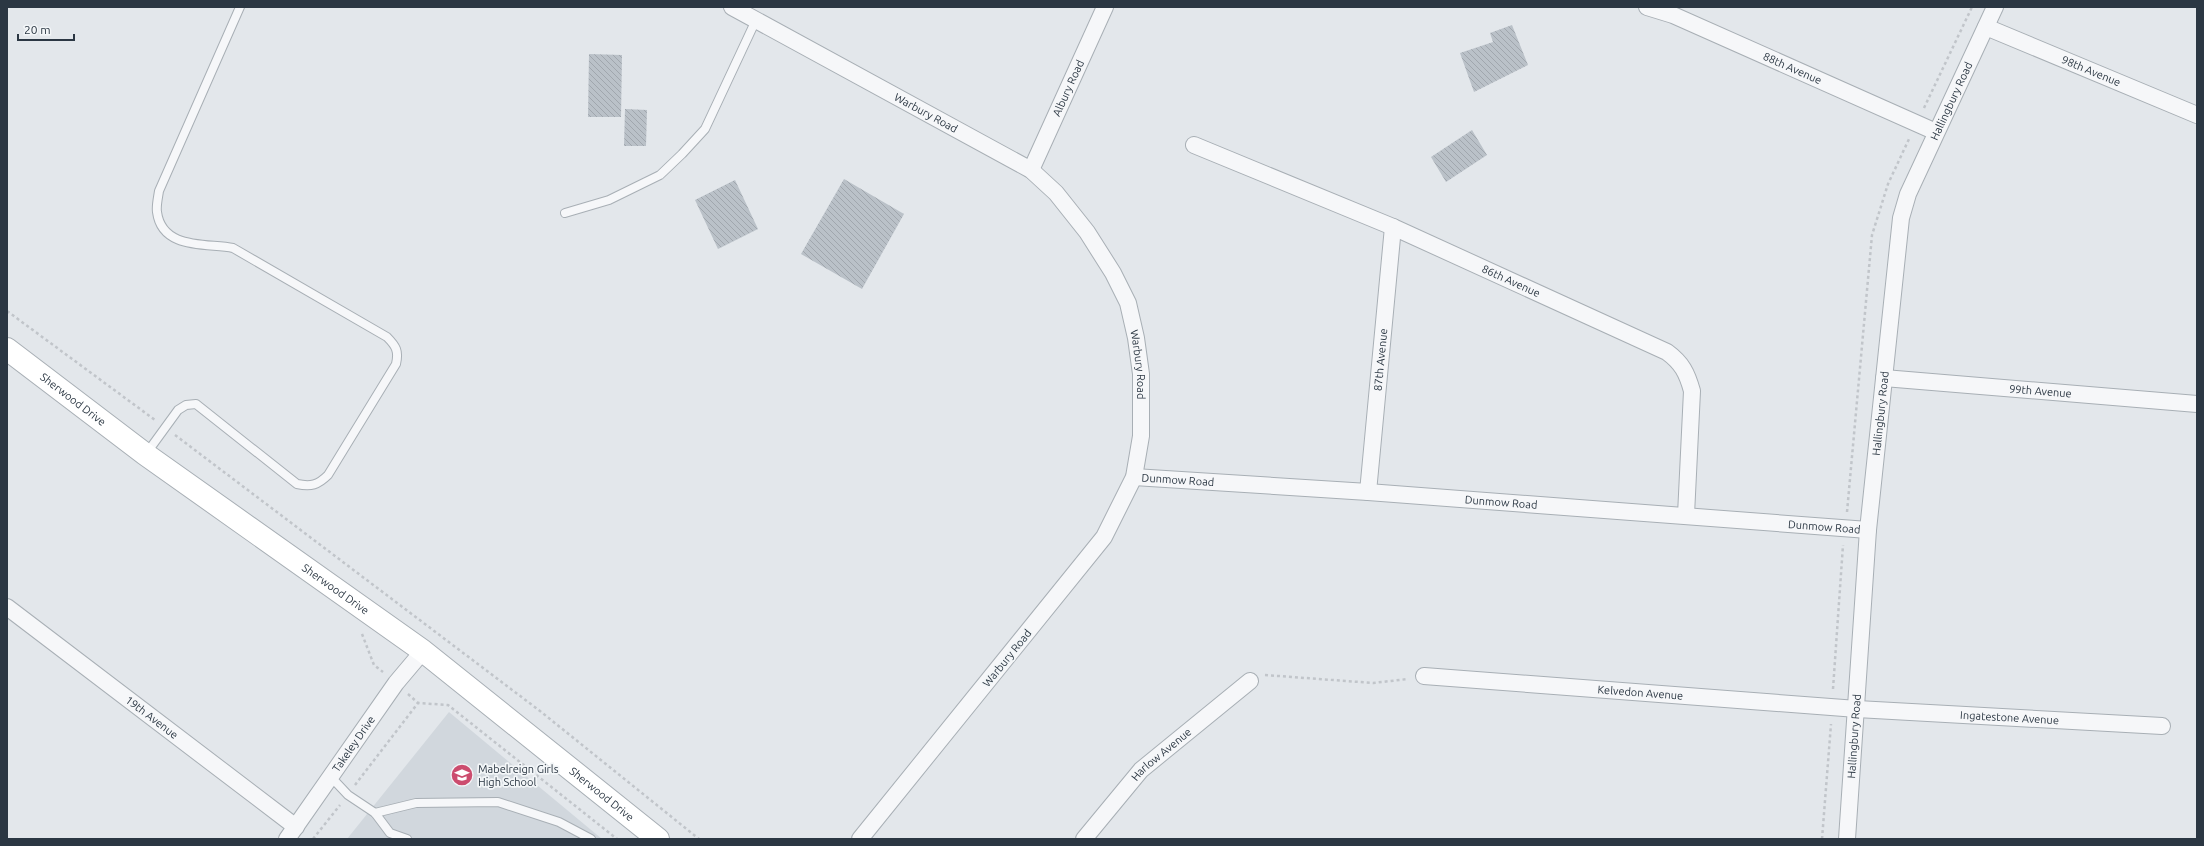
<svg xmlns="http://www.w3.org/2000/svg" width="2204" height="846" font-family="Ubuntu,sans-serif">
  <defs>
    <pattern id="building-back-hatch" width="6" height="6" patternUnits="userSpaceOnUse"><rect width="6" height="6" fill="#bac1c8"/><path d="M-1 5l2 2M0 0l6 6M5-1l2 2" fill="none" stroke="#a0a6ad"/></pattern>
  </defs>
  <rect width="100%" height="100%" fill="#e3e7eb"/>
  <polygon fill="#d1d7dd" points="449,712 602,839 347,839"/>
  <g fill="url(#building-back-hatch)">
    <polygon points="1512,25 1528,65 1474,92 1460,53 1493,42 1490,33"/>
    <polygon points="589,54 622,55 621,117 588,117"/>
    <polygon points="625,109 647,110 646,146 624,146"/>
    <polygon points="1472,130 1487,155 1446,182 1431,157"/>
    <polygon points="844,179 904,214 862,289 801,254"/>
    <polygon points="735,180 758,229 718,249 695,200"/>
  </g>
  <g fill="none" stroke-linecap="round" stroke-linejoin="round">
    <g stroke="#a8afb5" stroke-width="10">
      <g id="lane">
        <polyline points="565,213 609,200 660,175 682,154 705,129 756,20"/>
        <path d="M 146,454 L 178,410 L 186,405 L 196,404 L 297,484 C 311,487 318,485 328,475 L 396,364 C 399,351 396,346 387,337 L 233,248 C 207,243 162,250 157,212 C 156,206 158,198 159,191 L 240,7"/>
        <polyline points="331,777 348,795 375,813 390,833 407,839"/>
        <polyline points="375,813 416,803 498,802 559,822 591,839"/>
      </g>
    </g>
    <g stroke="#a8afb5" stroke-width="18">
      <g id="street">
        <path id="s1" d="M 732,7 L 1031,170 L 1056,193 L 1087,232 L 1113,273 L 1128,303 L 1136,338 L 1141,374 L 1141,436 L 1134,477 L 1104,537 L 860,839"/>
        <path id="s2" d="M 1647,7 L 1673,15 L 1936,132"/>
        <path id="s3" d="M 1986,27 L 2197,115"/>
        <path id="s4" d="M 1194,145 L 1393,227 L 1667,352 C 1682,363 1687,373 1692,391 L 1686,515"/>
        <path id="s5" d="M 1031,170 L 1105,7"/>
        <path id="s6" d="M 1884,378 L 2197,404"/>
        <path id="s7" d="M 1134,477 L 1368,492 L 1868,530"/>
        <path id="s8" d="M 1368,492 L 1393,227"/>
        <path id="s9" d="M 7,607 L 296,827"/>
        <path id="s10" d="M 1424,676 L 1857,709 L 2162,726"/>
        <path id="s11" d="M 287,839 L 396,683 L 423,651"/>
        <path id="s12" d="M 1084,839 L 1141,770 L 1250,681"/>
        <path id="s13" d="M 1847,839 L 1868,530 L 1901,218 L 1908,194 L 1995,7"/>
      </g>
    </g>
    <g stroke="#a8afb5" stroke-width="24">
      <g id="secondary">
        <path id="s14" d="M 7,349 L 145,454 L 423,651 L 658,839"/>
      </g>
    </g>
    <g stroke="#c1c5ca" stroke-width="2.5" stroke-dasharray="3 3" stroke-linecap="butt">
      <polyline points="1924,108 1972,7"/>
      <polyline points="7,311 155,420"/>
      <polyline points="175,435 540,711 699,839"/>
      <polyline points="1847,512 1872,235 1888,184 1909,139"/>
      <polyline points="362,634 374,665 383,672"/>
      <polyline points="1265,675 1373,683 1408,679"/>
      <polyline points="1833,689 1843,545"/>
      <polyline points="408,694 418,703"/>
      <polyline points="355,785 418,703 448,705 617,839"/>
      <polyline points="313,839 340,805"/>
      <polyline points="1822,839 1831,724"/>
    </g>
    <use href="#lane" stroke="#f6f7f9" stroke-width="8"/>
    <use href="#street" stroke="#f6f7f9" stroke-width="16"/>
    <use href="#secondary" stroke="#fff" stroke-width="22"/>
  </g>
  <defs>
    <g id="school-disc" transform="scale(1.15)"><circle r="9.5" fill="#cc4c6e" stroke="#f3f6f8"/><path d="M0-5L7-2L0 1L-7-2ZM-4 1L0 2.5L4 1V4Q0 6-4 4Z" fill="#fff"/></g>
  </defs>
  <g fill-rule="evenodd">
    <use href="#school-disc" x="462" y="775"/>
  </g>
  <g text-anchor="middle" stroke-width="3.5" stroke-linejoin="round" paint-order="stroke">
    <g font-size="11" fill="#2b3743" stroke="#f3f6f8">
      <text dy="4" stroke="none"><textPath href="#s2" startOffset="158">88th Avenue</textPath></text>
      <text dy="4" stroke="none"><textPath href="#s3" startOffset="114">98th Avenue</textPath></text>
      <text dy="4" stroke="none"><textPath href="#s5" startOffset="90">Albury Road</textPath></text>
      <text dy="4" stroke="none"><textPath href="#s13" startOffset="751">Hallingbury Road</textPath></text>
      <text dy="4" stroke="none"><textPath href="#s1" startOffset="221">Warbury Road</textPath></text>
      <text dy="4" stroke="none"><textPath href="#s4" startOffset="345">86th Avenue</textPath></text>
      <text dy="4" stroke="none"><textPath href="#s8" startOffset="133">87th Avenue</textPath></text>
      <text dy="4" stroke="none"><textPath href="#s1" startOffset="569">Warbury Road</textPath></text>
      <text dy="4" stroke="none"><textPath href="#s6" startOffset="157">99th Avenue</textPath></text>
      <text dy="4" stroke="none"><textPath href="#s14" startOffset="83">Sherwood Drive</textPath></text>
      <text dy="4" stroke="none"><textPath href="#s13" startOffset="427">Hallingbury Road</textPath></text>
      <text dy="4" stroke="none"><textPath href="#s7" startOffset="44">Dunmow Road</textPath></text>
      <text dy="4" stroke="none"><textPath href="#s7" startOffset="368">Dunmow Road</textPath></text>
      <text dy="4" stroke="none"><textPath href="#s7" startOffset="692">Dunmow Road</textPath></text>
      <text dy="4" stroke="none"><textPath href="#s14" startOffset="407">Sherwood Drive</textPath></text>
      <text transform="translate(1007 658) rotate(-51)" y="4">Warbury Road</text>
      <text dy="4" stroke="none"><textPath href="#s10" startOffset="217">Kelvedon Avenue</textPath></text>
      <text dy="4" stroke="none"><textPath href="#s9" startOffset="182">19th Avenue</textPath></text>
      <text dy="4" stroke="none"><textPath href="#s10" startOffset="587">Ingatestone Avenue</textPath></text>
      <text dy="4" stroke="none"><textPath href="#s13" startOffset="103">Hallingbury Road</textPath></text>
      <text dy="4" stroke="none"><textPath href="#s11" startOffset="116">Takeley Drive</textPath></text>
      <text dy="4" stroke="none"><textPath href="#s12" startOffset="115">Harlow Avenue</textPath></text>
      <text dy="4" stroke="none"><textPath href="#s14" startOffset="743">Sherwood Drive</textPath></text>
    </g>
    <g font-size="11" fill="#2b3743" stroke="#f3f6f8" text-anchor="start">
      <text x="478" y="773">Mabelreign Girls<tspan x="478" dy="13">High School</tspan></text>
    </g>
  </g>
  <rect width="2204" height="846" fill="none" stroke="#2b3743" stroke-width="16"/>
  <path d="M18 34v6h56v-6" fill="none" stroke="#2b3743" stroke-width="2"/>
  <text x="24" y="34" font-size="12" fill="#2b3743" stroke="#f3f6f8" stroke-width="3" paint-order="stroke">20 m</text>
</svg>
